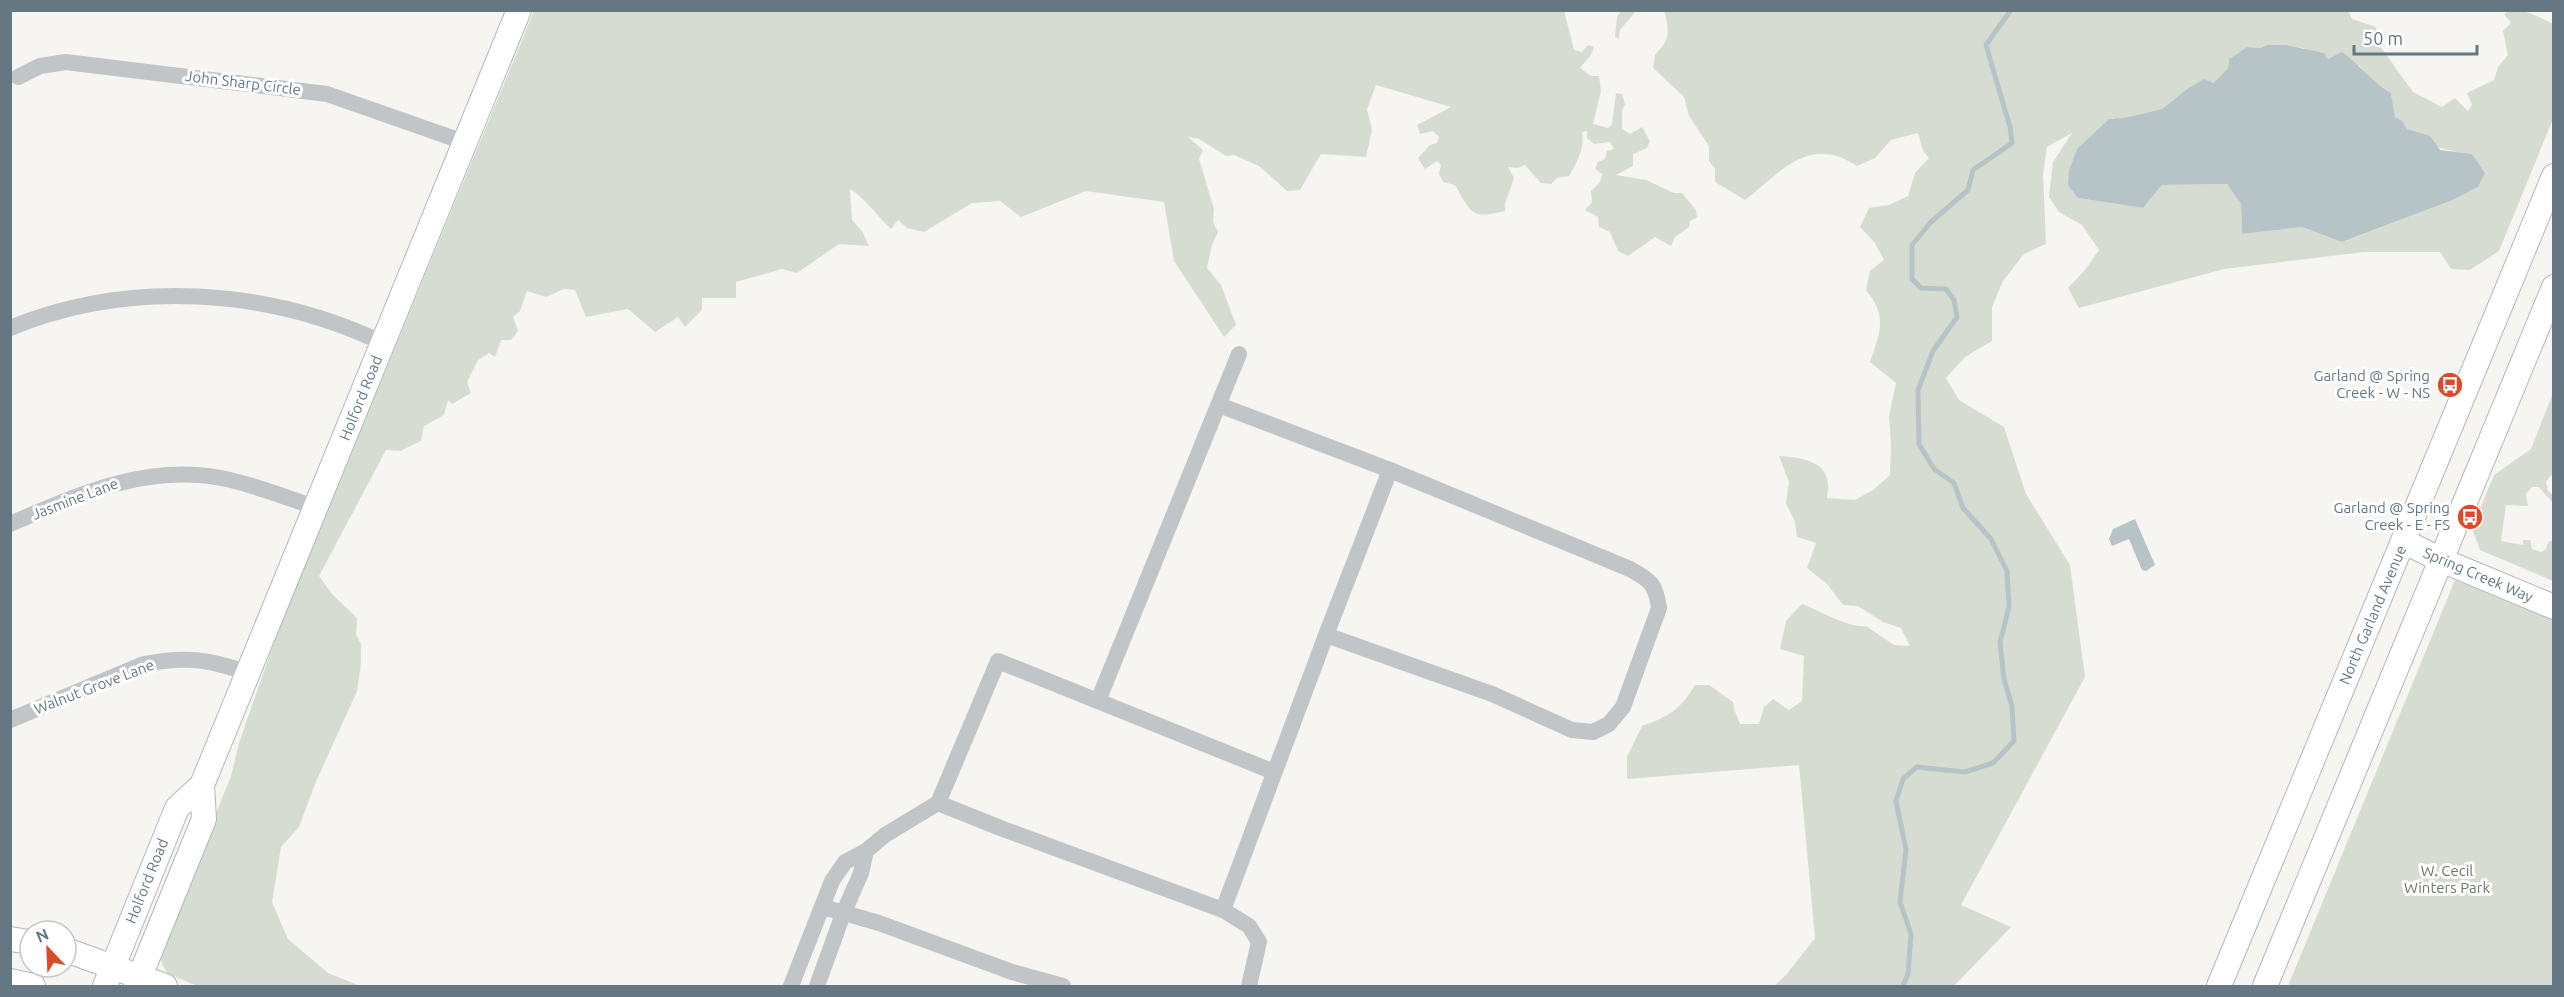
<svg xmlns="http://www.w3.org/2000/svg" width="2564" height="997" font-family="Ubuntu,sans-serif">
  <rect width="100%" height="100%" fill="#f6f5f2"/>
  <g fill="#d7dcd3" fill-rule="evenodd">
    <path d="M 534,11 L 1564,11 L 1574,50 L 1582,52 L 1588,45 L 1594,47 L 1591,55 L 1580,68 L 1591,76 L 1599,76 L 1601,91 L 1593,124 L 1608,128 L 1612,125 L 1616,93 L 1622,94 L 1625,104 L 1622,110 L 1622,129 L 1630,134 L 1642,127 L 1650,141 L 1647,148 L 1633,154 L 1633,166 L 1616,175 L 1646,180 L 1674,193 L 1682,193 L 1696,210 L 1697,217 L 1690,221 L 1689,227 L 1675,237 L 1671,246 L 1655,237 L 1628,256 L 1618,251 L 1610,232 L 1599,227 L 1598,217 L 1585,210 L 1592,202 L 1591,191 L 1600,182 L 1602,174 L 1595,169 L 1598,162 L 1605,159 L 1607,151 L 1614,149 L 1610,142 L 1594,144 L 1587,138 L 1587,131 L 1582,132 C 1585,147 1577,163 1569,176 L 1557,178 L 1551,184 L 1541,183 L 1525,165 L 1518,168 L 1508,167 L 1514,178 L 1505,204 L 1505,211 C 1472,219 1472,215 1455,185 L 1443,182 L 1439,174 L 1441,165 L 1437,161 L 1425,169 L 1418,158 L 1430,145 L 1437,143 L 1439,137 L 1433,131 L 1420,134 L 1417,125 L 1451,107 L 1376,85 L 1367,109 L 1372,130 L 1366,157 L 1321,154 L 1300,190 L 1287,191 L 1259,166 L 1234,155 L 1226,156 L 1199,139 L 1188,137 L 1203,150 L 1199,159 L 1214,209 L 1213,222 L 1218,232 L 1212,245 L 1207,268 L 1221,285 L 1236,325 L 1224,337 L 1174,261 L 1164,202 L 1086,191 L 1021,217 L 1000,201 L 972,203 L 924,232 L 907,228 L 898,220 L 891,229 C 877,216 866,199 850,189 L 852,220 L 862,231 L 869,246 L 839,244 L 797,273 L 782,269 L 736,282 L 736,298 L 702,298 L 702,310 L 685,327 L 678,317 L 655,332 L 628,309 L 586,317 L 575,290 L 564,289 L 546,297 L 527,291 L 520,311 L 513,317 L 518,331 L 511,340 L 501,340 L 495,357 L 489,353 L 478,360 L 467,382 L 471,393 L 452,404 L 448,400 L 444,415 L 424,426 L 421,441 L 400,451 L 386,450 L 319,576 L 332,594 L 357,618 L 356,634 L 361,644 L 361,664 L 357,691 L 315,784 L 299,827 L 281,847 L 272,902 L 288,939 L 328,973 L 360,986 L 197,986 L 167,973 L 162,964 L 160,954 L 231,776 L 239,743 L 278,631 Z"/>
    <polygon points="1621,11 1636,11 1620,30 1619,39 1615,37 1617,17"/>
    <path d="M 1661,11 L 2348,11 L 2352,19 L 2376,27 L 2380,46 L 2413,92 L 2442,107 L 2455,98 L 2468,111 L 2472,105 L 2467,93 L 2494,80 L 2498,67 L 2508,55 L 2503,31 L 2511,23 L 2504,14 C 2518,4 2540,18 2553,24 L 2553,119 L 2499,251 L 2470,270 L 2451,269 L 2440,252 L 2364,252 L 2224,269 L 2079,308 L 2068,288 L 2085,270 L 2099,250 L 2082,225 L 2059,212 L 2049,197 L 2053,162 L 2072,133 L 2047,147 L 2043,174 L 2046,244 L 2024,254 L 2003,281 L 1992,307 L 1992,341 L 1965,357 L 1946,378 L 1959,400 L 2004,427 L 2026,494 L 2070,565 L 2085,677 L 1961,905 L 2011,927 L 1954,986 L 1774,986 L 1786,975 L 1815,938 L 1799,765 L 1627,779 L 1627,757 L 1642,726 C 1668,717 1681,709 1695,685 L 1709,685 L 1733,702 L 1734,709 L 1740,724 L 1759,724 L 1764,707 L 1773,699 L 1789,710 L 1802,701 L 1804,656 L 1780,649 L 1786,621 L 1802,604 C 1820,611 1849,628 1866,626 L 1894,645 L 1910,646 L 1901,628 L 1883,622 L 1858,606 L 1843,605 L 1827,584 L 1807,568 L 1816,543 L 1797,537 L 1795,522 L 1786,503 L 1789,482 L 1779,456 C 1797,457 1827,460 1828,484 C 1829,489 1827,494 1827,498 L 1855,500 L 1873,490 L 1890,475 L 1891,445 L 1889,416 L 1896,383 L 1870,362 C 1880,333 1888,316 1866,290 L 1870,271 L 1884,260 L 1875,243 L 1860,227 L 1869,208 L 1889,205 L 1908,196 L 1915,173 L 1929,158 L 1923,151 L 1918,133 L 1891,140 L 1875,158 L 1857,166 C 1808,134 1782,172 1745,200 L 1715,182 L 1715,169 L 1709,161 L 1709,146 L 1689,116 L 1684,97 L 1653,68 L 1655,55 C 1670,39 1670,32 1664,11 ZM 2266,45 L 2304,48 L 2328,59 L 2360,66 L 2368,77 L 2391,93 L 2395,118 C 2402,121 2404,126 2409,131 C 2430,147 2447,151 2472,154 L 2478,187 L 2453,200 L 2343,242 L 2302,227 L 2242,234 L 2241,204 L 2227,184 L 2162,185 L 2143,208 L 2078,198 L 2112,118 L 2117,120 L 2162,109 L 2187,89 L 2213,83 L 2228,68 L 2229,59 L 2247,47 L 2261,48 Z"/>
    <polygon points="2553,393 2553,475 2550,476 2546,482 2548,491 2553,495 2553,503 2539,487 2532,487 2526,494 2528,506 2506,505 2501,541 2523,545 2523,540 2530,540 2532,549 2541,552 2546,549 2549,541 2553,541 2553,581 2480,550 2472,528 2494,475 2531,449"/>
    <polygon points="2455,580 2553,620 2553,986 2288,986"/>
  </g>
  <g fill="#b7c4c7">
    <path d="M 2266,45 L 2286,45 L 2324,53 L 2328,59 L 2342,52 C 2360,65 2372,82 2391,93 L 2395,117 L 2402,121 L 2407,129 L 2430,136 L 2440,150 L 2472,154 L 2485,173 L 2478,187 L 2453,200 L 2342,242 L 2302,227 L 2242,234 L 2241,204 L 2227,184 L 2162,185 L 2143,208 L 2078,198 L 2068,185 L 2069,171 L 2077,149 L 2109,119 L 2124,118 L 2162,109 L 2187,89 L 2204,79 L 2213,83 L 2228,68 L 2229,59 L 2247,47 L 2261,48 Z"/>
    <polygon points="2135,519 2155,565 2146,571 2142,570 2129,539 2112,546 2109,539 2113,529"/>
  </g>
  <g fill="none" stroke-linecap="round" stroke-linejoin="round">
    <polyline stroke="#b7c4c7" stroke-width="5" points="1903,986 1908,974 1911,934 1900,902 1906,850 1896,801 1903,779 1917,767 1965,772 1993,763 2014,741 2012,706 2004,679 2000,642 2009,607 2007,571 1991,539 1963,508 1954,483 1934,469 1919,444 1918,390 1933,351 1957,317 1954,300 1946,289 1921,288 1912,279 1912,245 1931,222 1968,190 1973,170 2012,143 2010,127 1986,45 2011,10"/>
    <g stroke="#b1b7bb" stroke-width="26">
      <g id="secondary">
        <polyline points="2403,541 2441,560 2554,607"/>
        <polyline points="10,939 30,942"/>
        <polyline points="66,950 165,986"/>
        <polyline points="10,981 33,986"/>
        <polyline points="105,986 177,808 202,785"/>
        <polyline points="136,986 204,819 202,785 519,10"/>
        <polyline points="2219,986 2554,176"/>
        <polyline points="2265,986 2554,287"/>
      </g>
    </g>
    <g stroke="#c1c5c8" stroke-width="16">
      <polyline points="18,77 40,66 66,62 327,94 464,142"/>
      <path d="M 10,328 C 129,279 268,288 383,343"/>
      <polyline points="1219,405 1390,470"/>
      <path d="M 10,524 C 78,495 145,464 221,478 C 253,484 285,497 317,508"/>
      <polyline points="1098,701 1239,354"/>
      <path d="M 10,720 L 144,664 C 187,656 207,659 249,673"/>
      <polyline points="938,803 998,661 1274,772"/>
      <polyline points="823,907 879,923 1012,972 1063,986"/>
      <path d="M 1223,910 L 1326,635 L 1492,694 L 1572,730 L 1593,732 L 1609,724 L 1623,707 L 1659,608 C 1656,584 1650,580 1630,569 L 1390,470 L 1326,635"/>
      <polyline points="791,986 832,881 845,862 866,851 885,835 938,803 1003,829 1223,910 1249,926 1259,942 1249,986"/>
      <polyline points="817,986 843,914 861,873 866,851"/>
    </g>
    <use href="#secondary" stroke="#fff" stroke-width="24"/>
  </g>
  <defs>
    <g id="bus-disc" transform="scale(1.35)"><circle r="9.5" fill="#de492a" stroke="#fff"/><path d="M-5-6H5V4H4V6H2V4H-2V6H-4V4H-5ZM-3.5-4V0h7V-4ZM-3.5 1.2v1.5H-2V1.2ZM2 1.2v1.5H3.5V1.2Z" fill="#fff"/></g>
  </defs>
  <g fill-rule="evenodd">
    <use href="#bus-disc" x="2450" y="385"/>
    <use href="#bus-disc" x="2470" y="517"/>
  </g>
  <g text-anchor="middle" stroke-width="6" stroke-linejoin="round" paint-order="stroke">
    <g font-size="15" fill="#657782" stroke="#fff">
      <text transform="translate(243 83) rotate(7)" y="5">John Sharp Circle</text>
      <text transform="translate(361 398) rotate(-68)" y="5">Holford Road</text>
      <text transform="translate(75 499) rotate(-21)" y="5">Jasmine Lane</text>
      <text transform="translate(2478 575) rotate(23)" y="5">Spring Creek Way</text>
      <text transform="translate(2373 615) rotate(-67)" y="5">North Garland Avenue</text>
      <text transform="translate(94 687) rotate(-21)" y="5">Walnut Grove Lane</text>
      <text transform="translate(147 881) rotate(-68)" y="5">Holford Road</text>
    </g>
    <g font-size="15" fill="#657782" stroke="#fff" text-anchor="end">
      <text x="2430" y="381">Garland @ Spring<tspan x="2430" dy="17">Creek - W - NS</tspan></text>
      <text x="2450" y="513">Garland @ Spring<tspan x="2450" dy="17">Creek - E - FS</tspan></text>
    </g>
    <g font-size="15" fill="#6a7a64" stroke="#fff">
      <text x="2447" y="876">W. Cecil<tspan x="2447" dy="17">Winters Park</tspan></text>
    </g>
  </g>
  <rect width="2564" height="997" fill="none" stroke="#657782" stroke-width="24"/>
  <g transform="translate(48 949) rotate(337)"><circle r="28" fill="#ffffff" stroke="#c1c9cd" stroke-width="1.5"/>
  <path d="M0-4.5L10 22L0 15L-10 22Z" fill="#de492a"/>
  <text y="-9" font-size="16" font-weight="bold" text-anchor="middle" fill="#657782">N</text>
  </g>
  <path d="M2354 45v9h123v-9" fill="none" stroke="#657782" stroke-width="3"/>
  <text x="2363" y="45" font-size="18" fill="#657782" stroke="#ffffff" stroke-width="4.5" paint-order="stroke">50 m</text>
</svg>
